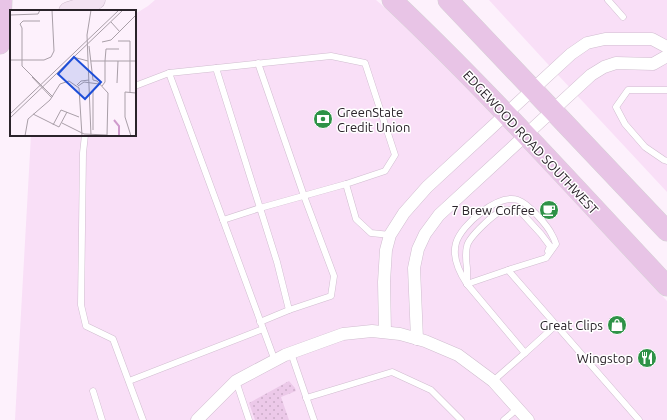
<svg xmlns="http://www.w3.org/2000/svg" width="667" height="420" font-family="Ubuntu,sans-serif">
  <defs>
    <pattern id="grass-dots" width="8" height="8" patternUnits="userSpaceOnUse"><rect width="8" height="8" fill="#ecc9e9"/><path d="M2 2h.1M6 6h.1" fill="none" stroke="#cbacc8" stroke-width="1.8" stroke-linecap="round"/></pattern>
  </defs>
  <rect width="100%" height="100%" fill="#fdf1fc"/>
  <g fill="#f9dff7">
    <polygon points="155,0 376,0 429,45 667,301 667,420 15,420 31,135 135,135 135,14 148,6"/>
    <polygon points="489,0 667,0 667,192 545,61"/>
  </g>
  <polygon fill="url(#grass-dots)" points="289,381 295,388 296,391 281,397 289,420 255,420 249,403"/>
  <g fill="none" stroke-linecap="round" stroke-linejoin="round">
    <g stroke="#d0bdcf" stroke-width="7">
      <g id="lane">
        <polyline points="608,0 623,17"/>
        <polyline points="258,63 304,196 334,276 331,296 289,310"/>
        <polyline points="216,68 277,262 289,310 260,322"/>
        <polyline points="169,73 275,361"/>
        <polyline points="135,86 169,73 331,56 365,63 395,155 385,171 346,184 356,219 371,233 390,235"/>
        <polyline points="667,90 628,90 616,107 625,124 645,147 664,160 667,161"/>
        <polyline points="85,135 83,153 81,305 86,326 113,339 143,420"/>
        <polyline points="223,220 260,208 346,184"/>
        <path d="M 467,284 C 459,272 452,257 456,243 C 461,225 498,193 518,200 C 528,203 548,226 552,235 C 554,238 555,241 556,244 L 546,258 L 508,270"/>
        <path d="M 467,284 C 467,278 467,273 467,268 C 466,261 465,254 467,246 C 469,237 495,212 504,210 C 509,209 515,211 520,211 L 541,234 L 550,246 L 548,251"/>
        <polyline points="556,325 525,353 467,284 508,270 639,420"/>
        <polyline points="291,353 314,420"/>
        <polyline points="129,381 263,329"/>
        <polyline points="236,381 249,420"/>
        <polyline points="493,381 525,353"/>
        <polyline points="93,391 102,420"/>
        <polyline points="306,398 392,372 431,390 461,420"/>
        <polyline points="504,420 518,408"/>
      </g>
    </g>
    <g stroke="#d0bdcf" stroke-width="13">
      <g id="street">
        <polyline points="385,332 384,282 386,250 390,235 404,213 427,187 571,54 587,43 605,39 652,39 667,47"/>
        <polyline points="417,339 414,268 418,249 425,234 439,215 591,75 604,67 616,63 653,64 667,56"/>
        <polyline points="197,420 236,381 285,355 343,334 372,331 400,334 425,341 458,355 493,381 528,420"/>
      </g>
    </g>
    <g stroke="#d0bdcf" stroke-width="19">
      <polyline id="secondary" points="68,11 88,5 96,0"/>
    </g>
    <g stroke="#d4d3d4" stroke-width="21">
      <g id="primary">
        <path d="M 392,0 C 488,91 577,190 667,286"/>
        <polyline points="448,0 667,231"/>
        <polyline points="0,44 2,0"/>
      </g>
    </g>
    <use href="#lane" stroke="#fff" stroke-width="6"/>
    <use href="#street" stroke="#fff" stroke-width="12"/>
    <use href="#secondary" stroke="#f3e2f2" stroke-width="18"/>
    <use href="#primary" stroke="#e8c4e6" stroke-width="20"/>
  </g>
  <defs>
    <g id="bank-disc" transform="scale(1)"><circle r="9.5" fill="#2e9247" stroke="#fff"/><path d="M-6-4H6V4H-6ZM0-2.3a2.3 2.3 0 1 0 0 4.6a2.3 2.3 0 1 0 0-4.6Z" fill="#fff"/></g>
    <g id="cafe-disc" transform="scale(1)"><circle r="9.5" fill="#2e9247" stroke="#fff"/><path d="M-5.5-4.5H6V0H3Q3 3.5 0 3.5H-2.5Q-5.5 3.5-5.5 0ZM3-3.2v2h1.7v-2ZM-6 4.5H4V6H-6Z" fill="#fff"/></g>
    <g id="shop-disc" transform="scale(1)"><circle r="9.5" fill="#2e9247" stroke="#fff"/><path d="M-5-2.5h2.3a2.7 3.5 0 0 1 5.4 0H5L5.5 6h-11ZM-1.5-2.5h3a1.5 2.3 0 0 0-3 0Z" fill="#fff"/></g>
    <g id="restaurant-disc" transform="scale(1)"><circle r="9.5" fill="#2e9247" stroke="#fff"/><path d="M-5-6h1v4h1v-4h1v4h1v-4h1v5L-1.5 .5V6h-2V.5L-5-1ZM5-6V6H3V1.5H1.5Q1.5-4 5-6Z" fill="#fff"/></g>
  </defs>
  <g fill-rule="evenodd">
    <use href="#bank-disc" x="323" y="119"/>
    <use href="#cafe-disc" x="549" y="210"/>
    <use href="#shop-disc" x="617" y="325"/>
    <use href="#restaurant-disc" x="647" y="358"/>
  </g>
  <g text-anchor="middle" stroke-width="3" stroke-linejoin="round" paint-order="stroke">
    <g font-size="13" fill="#2a232a" stroke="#fff" text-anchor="end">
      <text x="337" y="117" text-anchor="start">GreenState<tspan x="337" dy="15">Credit Union</tspan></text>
      <text x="535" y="215">7 Brew Coffee</text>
      <text x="603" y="330">Great Clips</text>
      <text x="633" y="363">Wingstop</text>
    </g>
    <g font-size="13" fill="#2a232a" stroke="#fff">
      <text transform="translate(531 142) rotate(47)" y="5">EDGEWOOD ROAD SOUTHWEST</text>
    </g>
  </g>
  <g transform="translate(10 10)">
    <rect width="126" height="126" fill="#fdf1fc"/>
    <path fill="none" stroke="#d09bcd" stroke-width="2" d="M 104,110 L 109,116 L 109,126"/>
    <path fill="none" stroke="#a99fa8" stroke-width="1" d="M 0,5 L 28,4 L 30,0M 101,12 L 110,22M 10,14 L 12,18 L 12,56 L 43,87M 10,14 L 13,11 L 30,11M 108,31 L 120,31 L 120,82M 92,32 L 101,30 L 126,5M 79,36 L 83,70M 63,47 L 78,51M 0,50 L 34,50 L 41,47 L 44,41 L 42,0M 81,51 L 126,51M 95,51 L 96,39 L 109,39M 22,67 L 42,88M 83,70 L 87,71 L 98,83 L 97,126M 107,73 L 108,51M 67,75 L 71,71 L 79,70M 68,76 L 74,72 L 89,74M 92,76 L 95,72 L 95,51M 0,104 L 109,0M 23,104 L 49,117 L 57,102M 0,108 L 113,0M 52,113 L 74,124 L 97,125M 43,115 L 51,100 L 69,107M 83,120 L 83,80M 15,126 L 18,109 L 40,90 L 50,74 L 59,71 L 69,78 L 72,126M 81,126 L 77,25 L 81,0M 121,126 L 115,107 L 115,82 L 126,83"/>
    <path fill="#1d4ed8" fill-opacity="0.15" stroke="#1d4ed8" stroke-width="2" d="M 64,47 L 91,72 L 75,89 L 48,64 Z"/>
    <rect width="126" height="126" fill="none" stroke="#2a232a" stroke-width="2"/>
  </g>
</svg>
